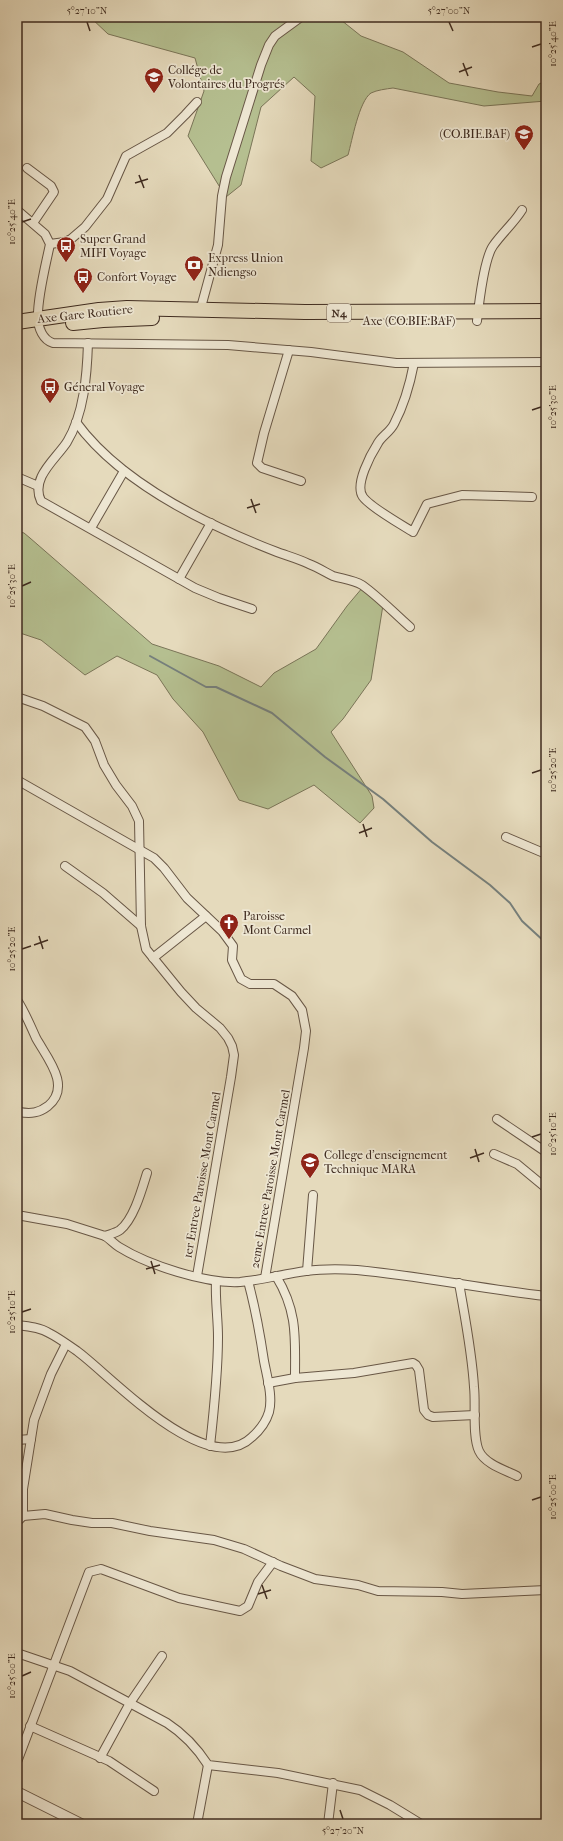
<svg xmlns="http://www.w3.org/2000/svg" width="563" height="1841" font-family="'IM FELL French Canon',serif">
  <rect width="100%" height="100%" fill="#e5dabc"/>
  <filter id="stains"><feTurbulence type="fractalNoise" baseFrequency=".005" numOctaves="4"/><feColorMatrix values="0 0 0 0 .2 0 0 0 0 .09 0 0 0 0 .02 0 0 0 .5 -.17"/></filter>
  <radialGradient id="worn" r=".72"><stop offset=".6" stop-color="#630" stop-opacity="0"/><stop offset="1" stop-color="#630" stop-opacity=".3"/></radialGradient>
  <g fill="#b5bf90" stroke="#7a7558">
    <path d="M 90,17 L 334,17 L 341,20 L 361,36 L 403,52 L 449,83 L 498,92 L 532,96 L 539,84 L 546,81 L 546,101 L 484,106 L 393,88 C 386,89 377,90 371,93 C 359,101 352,141 348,155 L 321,168 L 311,161 L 315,96 L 294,77 L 261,107 L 241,185 L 226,197 L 188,136 L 204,91 L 195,58 L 108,34 Z"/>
    <polygon points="17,531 24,533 30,538 152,644 219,666 261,687 274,673 316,649 347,606 363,587 383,605 371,680 343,719 331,732 372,796 374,808 360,823 314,785 268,809 239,800 203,732 173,699 157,675 117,656 85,675 41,640 17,632"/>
  </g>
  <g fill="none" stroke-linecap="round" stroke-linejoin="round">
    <polyline stroke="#76807d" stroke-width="2" points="150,656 206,687 216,687 272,713 325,757 383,799 432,842 490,885 510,903 522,921 546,943"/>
    <g stroke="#685746" stroke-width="10">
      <g id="minor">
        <polyline points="27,168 51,186 54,192 33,223"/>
        <path d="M 17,210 L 45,234 L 50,244 C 46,264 37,298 38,318 C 38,328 43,340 53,343 L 228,345 L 311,352 L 396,363 L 546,362"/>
        <polyline points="50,244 65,242 71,239 85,227 107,199 126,156 167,133 185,115 197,102"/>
        <polyline points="200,311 218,245 222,196 226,177 261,65 269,45 275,36 301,17"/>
        <path d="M 477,321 C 479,303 484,259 493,246 C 502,233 514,223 522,210"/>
        <path d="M 88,343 C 87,375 84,414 67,442 C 56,459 30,478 41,501 L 195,588 L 219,598 L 252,609"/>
        <polyline points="289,350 264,433 257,463 262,468 301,481"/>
        <path d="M 414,363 C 410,384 404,405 394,424 C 390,432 382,436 378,443 C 371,454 354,485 363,497 C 370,507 402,525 413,532 L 427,504 L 462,495 L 532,497"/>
        <path d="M 76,422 C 121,484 207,525 277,552 C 288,556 299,559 309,564 C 317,567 325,572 333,576 C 343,579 353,580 362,585 C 379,597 395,614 410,627"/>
        <polyline points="17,477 38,486"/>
        <polyline points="91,528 124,471"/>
        <polyline points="179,579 211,523"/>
        <polyline points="17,697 43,706 85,727 95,741 104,765 116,785 132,806 139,821 141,926 146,949 181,992 196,1008 220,1028 228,1038 232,1046 234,1055 231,1077 197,1276"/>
        <polyline points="17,780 154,858 164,868 187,898 222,931 233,946 232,960 241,979 250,984 274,984 292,996 302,1010 306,1031 304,1048 265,1278"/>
        <polyline points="506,837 546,854"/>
        <polyline points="65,866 103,893 141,926"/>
        <polyline points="153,958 206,916"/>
        <path d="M 17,1000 C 25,1012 30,1025 36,1038 C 47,1058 72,1086 48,1106 C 39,1113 31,1114 19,1112"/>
        <polyline points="497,1119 546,1152"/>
        <polyline points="494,1154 517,1164 546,1188"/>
        <path d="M 17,1215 L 67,1224 L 105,1236 C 110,1234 116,1233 120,1230 C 134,1219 142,1189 147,1173"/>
        <path d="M 105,1236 C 110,1239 114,1244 119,1247 C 148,1265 206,1284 240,1282 C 262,1280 284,1274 306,1271 C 321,1269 341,1269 357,1270 C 420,1276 483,1289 546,1296"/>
        <polyline points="307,1271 313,1195"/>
        <path d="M 276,1276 C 298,1312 295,1338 295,1378"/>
        <path d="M 459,1283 C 465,1318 472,1352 474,1387 C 476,1404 472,1436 479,1451 C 485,1464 505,1470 517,1476"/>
        <path d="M 17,1325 C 27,1326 40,1327 49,1333 C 59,1338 68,1345 77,1351 C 111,1376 207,1481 252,1437 C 260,1430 266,1422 269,1412 C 273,1397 267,1377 264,1361 C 260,1334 255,1307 248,1281"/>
        <polyline points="268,1383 295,1378 354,1373 413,1363 416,1365 419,1370 424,1410 428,1415 433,1417 475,1415"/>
        <polyline points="17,1440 31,1439"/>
        <path d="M 210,1446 C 214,1410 218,1373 218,1337 C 218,1318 215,1300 216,1281"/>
        <polyline points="23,1516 23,1489 34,1420 51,1374 66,1344"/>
        <polyline points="17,1522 23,1516 45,1514 72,1520 92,1523 112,1523 150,1531 214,1540 244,1549 281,1566 315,1579 358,1585 378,1591 442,1592 462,1594 546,1590"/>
        <path d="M 17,1653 L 70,1671 L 167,1723 C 184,1734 197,1748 208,1765 L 278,1773 L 360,1790 L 390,1805 L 421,1824"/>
        <polyline points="30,1726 109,1761 154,1791"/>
        <polyline points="100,1758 130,1703 162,1656"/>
        <polyline points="17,1762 89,1572 101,1569 179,1598 240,1611 248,1606 258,1582 273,1562"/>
        <polyline points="197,1824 208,1765"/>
        <polyline points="328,1824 333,1783"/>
      </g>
    </g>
    <g stroke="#685746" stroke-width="12">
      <polyline id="tertiary" points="17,1792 81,1824"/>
    </g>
    <g stroke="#3f2b1f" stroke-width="16">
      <g id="trunk">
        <polyline points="17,322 99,310 127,308 305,312 546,311"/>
        <polyline points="73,323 103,320 152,318"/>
      </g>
    </g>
    <use href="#minor" stroke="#eee7d3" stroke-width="8"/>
    <use href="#tertiary" stroke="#eee7d3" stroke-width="10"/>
    <use href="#trunk" stroke="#e5dabc" stroke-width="14"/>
  </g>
  <path fill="none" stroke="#3f2b1f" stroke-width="1.5" d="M 87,22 L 90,31M 449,22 L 453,31M 532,47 L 541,44M 463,63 L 468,76M 459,72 L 472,67M 139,175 L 144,188M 135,183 L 148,179M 22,222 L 31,219M 532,410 L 541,407M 251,499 L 256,513M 247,508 L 260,504M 22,586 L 31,582M 532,773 L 541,770M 363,824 L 367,837M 359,833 L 372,828M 39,936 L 43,949M 34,945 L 48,940M 22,949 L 31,946M 532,1137 L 541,1134M 475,1149 L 479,1162M 470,1158 L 484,1153M 151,1261 L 155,1274M 146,1269 L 160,1265M 22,1312 L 31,1309M 532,1500 L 541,1497M 262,1585 L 267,1599M 258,1594 L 271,1590M 22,1676 L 31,1672M 340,1810 L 343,1819"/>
  <defs>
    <g id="school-pin" transform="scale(1)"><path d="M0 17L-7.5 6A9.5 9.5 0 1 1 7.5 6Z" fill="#8f2418" stroke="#eee7d3"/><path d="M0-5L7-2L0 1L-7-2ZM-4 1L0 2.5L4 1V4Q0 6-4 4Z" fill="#fff"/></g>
    <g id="bus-pin" transform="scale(1)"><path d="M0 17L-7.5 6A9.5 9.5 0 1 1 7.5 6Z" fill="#8f2418" stroke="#eee7d3"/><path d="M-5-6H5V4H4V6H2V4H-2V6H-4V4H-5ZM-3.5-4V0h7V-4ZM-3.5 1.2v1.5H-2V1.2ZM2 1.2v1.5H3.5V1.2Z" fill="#fff"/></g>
    <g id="bank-pin" transform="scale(1)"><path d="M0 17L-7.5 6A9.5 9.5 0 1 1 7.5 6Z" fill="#8f2418" stroke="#eee7d3"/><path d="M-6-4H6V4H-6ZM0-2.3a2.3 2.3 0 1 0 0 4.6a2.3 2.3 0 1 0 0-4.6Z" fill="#fff"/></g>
    <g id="church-pin" transform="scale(1)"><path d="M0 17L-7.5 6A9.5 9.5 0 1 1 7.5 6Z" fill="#8f2418" stroke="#eee7d3"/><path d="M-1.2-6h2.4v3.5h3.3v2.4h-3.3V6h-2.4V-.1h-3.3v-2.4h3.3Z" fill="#fff"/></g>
  </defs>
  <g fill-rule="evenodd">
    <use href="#school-pin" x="154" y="77"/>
    <use href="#school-pin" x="524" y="134"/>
    <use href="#bus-pin" x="66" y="246"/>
    <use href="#bank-pin" x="194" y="265"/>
    <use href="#bus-pin" x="83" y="277"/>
    <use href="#bus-pin" x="50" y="387"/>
    <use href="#church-pin" x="229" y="923"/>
    <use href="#school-pin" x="310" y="1162"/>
  </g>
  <g text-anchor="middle" stroke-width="3.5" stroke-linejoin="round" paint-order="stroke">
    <rect fill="#eee7d3" stroke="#746355" stroke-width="1" x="327" y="304" width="24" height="18" rx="3"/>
    <g font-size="11" font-weight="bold" fill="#3f2b1f">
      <text x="339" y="317">N4</text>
    </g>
    <g font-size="12" fill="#3f2b1f" stroke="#eee7d3" text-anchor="start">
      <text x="168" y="74">Collége de<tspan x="168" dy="14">Volontaires du Progrés</tspan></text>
      <text x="510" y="138" text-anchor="end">(CO.BIE.BAF)</text>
      <text x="80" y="243">Super Grand<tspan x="80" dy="14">MIFI Voyage</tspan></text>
      <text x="208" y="262">Express Union<tspan x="208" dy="14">Ndiengso</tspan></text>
      <text x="97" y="281">Confort Voyage</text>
      <text x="64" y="391">Géneral Voyage</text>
      <text x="243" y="920">Paroisse<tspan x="243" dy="14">Mont Carmel</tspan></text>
      <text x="324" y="1159">College d'enseignement<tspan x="324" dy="14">Technique MARA</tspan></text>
    </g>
    <g font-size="12" fill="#3f2b1f" stroke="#eee7d3">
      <text transform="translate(85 314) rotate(-6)" y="4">Axe Gare Routiere</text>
      <text x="409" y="325">Axe (CO.BIE.BAF)</text>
      <text transform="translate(202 1175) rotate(-80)" y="4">1er Entree Paroisse Mont Carmel</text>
      <text transform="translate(270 1179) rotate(-80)" y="4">2eme Entree Paroisse Mont Carmel</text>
    </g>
  </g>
  <rect width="563" height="1841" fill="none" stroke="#e5dabc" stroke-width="44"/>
  <rect x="22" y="22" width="519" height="1797" fill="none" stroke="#3f2b1f" stroke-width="1.5"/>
  <g font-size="10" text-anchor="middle" fill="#3f2b1f">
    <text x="87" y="14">5°27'10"N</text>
    <text x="449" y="14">5°27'00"N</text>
    <text transform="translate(552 44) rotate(-90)" y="4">10°25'40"E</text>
    <text transform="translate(11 222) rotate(-90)" y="4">10°25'40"E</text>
    <text transform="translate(552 407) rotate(-90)" y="4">10°25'30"E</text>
    <text transform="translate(11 586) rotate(-90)" y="4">10°25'30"E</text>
    <text transform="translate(552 770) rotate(-90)" y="4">10°25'20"E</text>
    <text transform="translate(11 949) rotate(-90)" y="4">10°25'20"E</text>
    <text transform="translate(552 1134) rotate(-90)" y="4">10°25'10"E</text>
    <text transform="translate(11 1312) rotate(-90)" y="4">10°25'10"E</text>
    <text transform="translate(552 1497) rotate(-90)" y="4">10°25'00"E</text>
    <text transform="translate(11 1676) rotate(-90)" y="4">10°25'00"E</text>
    <text x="343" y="1834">5°27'20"N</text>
  </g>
  <rect width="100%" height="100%" filter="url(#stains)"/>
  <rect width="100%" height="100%" fill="url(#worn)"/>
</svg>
